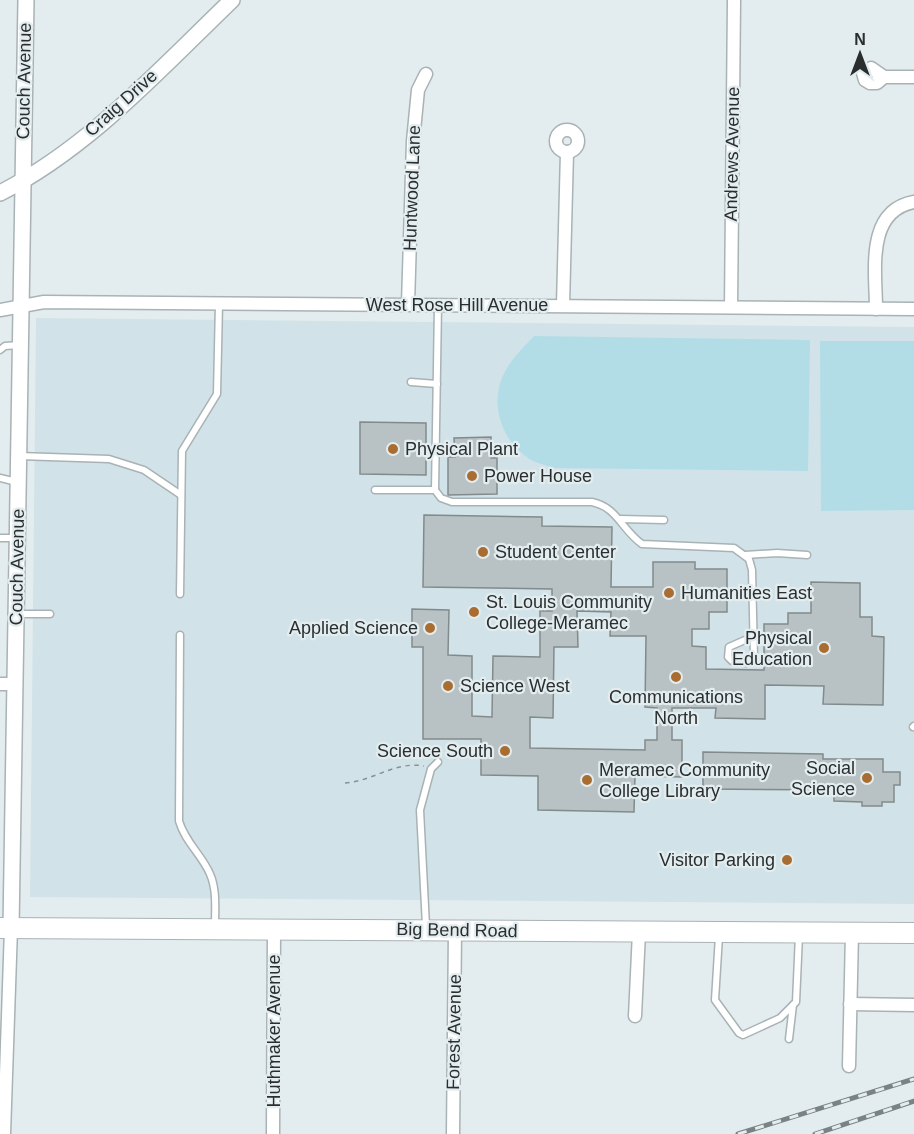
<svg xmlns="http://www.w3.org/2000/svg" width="914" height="1134" font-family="Arial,sans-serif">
  <rect width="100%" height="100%" fill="#e3edef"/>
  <polygon fill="#d1e3e8" points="36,318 914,327 914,904 30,897"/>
  <g fill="#b2dde7">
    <path d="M 534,336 L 810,340 L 808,471 L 554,468 C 545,465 535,463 528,458 C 499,438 488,399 507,368 C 514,356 525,346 534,336 Z"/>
    <polygon points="820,341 914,341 914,510 821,511"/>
  </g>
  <g fill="#b8c1c3" stroke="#828a8c" stroke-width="1.5" fill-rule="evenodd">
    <polygon points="360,422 426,423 426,475 360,474"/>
    <polygon points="491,437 491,458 497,458 497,494 448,495 448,457 455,457 454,438"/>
    <path d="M 424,515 L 542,517 L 542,526 L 612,527 L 611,587 L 653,587 L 653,562 L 695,562 L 695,569 L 727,569 L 727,612 L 709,612 L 709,629 L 692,629 L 692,646 L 706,647 L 706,669 L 764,670 L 764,624 L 788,624 L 788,613 L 811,613 L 811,582 L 860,583 L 860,617 L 872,617 L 872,636 L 884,637 L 883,705 L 823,704 L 824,686 L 765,685 L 765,719 L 715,718 L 716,708 L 672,708 L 672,740 L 682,740 L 682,777 L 635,776 L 634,812 L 538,810 L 538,776 L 481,775 L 481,739 L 423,739 L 423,647 L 412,647 L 412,609 L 449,610 L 448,655 L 472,656 L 472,716 L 492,717 L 493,656 L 540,657 L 540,611 L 552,611 L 552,589 L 423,587 ZM 577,611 L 611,612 L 610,636 L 646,636 L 645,707 L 657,708 L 657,740 L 645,740 L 645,750 L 530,748 L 530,717 L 553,718 L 554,647 L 578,647 Z"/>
    <polygon points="703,752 823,754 823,759 883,759 883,772 900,772 900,785 894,785 894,802 882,802 882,806 862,806 862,802 834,801 834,790 703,789"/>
  </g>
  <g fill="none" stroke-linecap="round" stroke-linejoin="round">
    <g stroke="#a9b2b4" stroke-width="9">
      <g id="service">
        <polyline points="0,350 5,346 20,345"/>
        <polyline points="411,382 437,384"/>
        <polyline points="19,456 109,459 144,470 181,495"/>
        <polyline points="0,478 17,482"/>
        <path d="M 375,490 L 435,490 L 441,498 L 452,502 L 592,502 C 617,507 622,530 642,544 L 734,548 L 749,559 L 752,570 L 754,658 L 746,663 L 732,661 L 728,657 L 729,647 L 754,636"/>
        <polyline points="435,490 438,305"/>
        <polyline points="620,519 664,520"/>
        <polyline points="0,538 17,538"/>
        <polyline points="745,555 777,553 807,555"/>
        <polyline points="180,594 182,451 217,394 219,303"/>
        <polyline points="18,614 50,614"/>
        <path d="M 180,635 L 179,821 C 185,842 202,855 210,874 C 217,890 215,909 215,925"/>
        <polyline points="913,727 914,726"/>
        <polyline points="426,926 420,810 431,769 438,762"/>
        <polyline points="719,936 715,1000 739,1033 743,1035 780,1018 796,1002 799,935"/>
        <polyline points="789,1039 793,1005"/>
      </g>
    </g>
    <g stroke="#a9b2b4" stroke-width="15">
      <g id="minor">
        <polyline points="884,77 871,68 863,73 865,80 870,83 877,83 884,77 914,77"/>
        <circle cx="567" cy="141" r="11"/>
        <polyline points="408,304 413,141 418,90 426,74"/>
        <polyline points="563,305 567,152"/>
        <polyline points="731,307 734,0"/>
        <path d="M 876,309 C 876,272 865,211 914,202"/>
        <polyline points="0,310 44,302 914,309"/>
        <polyline points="0,684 15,684"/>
        <polyline points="850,1004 914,1005"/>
        <polyline points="635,1016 639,932"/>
        <polyline points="849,1066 852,933"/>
        <polyline points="4,1134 11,928"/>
        <polyline points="273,1134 274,928"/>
        <polyline points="453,1134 455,930"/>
      </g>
    </g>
    <g stroke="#a9b2b4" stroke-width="18">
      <g id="tertiary">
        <path d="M 0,193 C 89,148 161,68 232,0"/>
        <polyline points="11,928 26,0"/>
      </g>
    </g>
    <g stroke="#a9b2b4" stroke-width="22">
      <polyline id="primary" points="0,928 914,933"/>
    </g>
    <path stroke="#899192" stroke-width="1.5" stroke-dasharray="4.5 4.5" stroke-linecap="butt" d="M 345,783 C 374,781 394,761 424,766"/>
    <use href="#service" stroke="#fff" stroke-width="6"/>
    <use href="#minor" stroke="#fff" stroke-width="12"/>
    <use href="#tertiary" stroke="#fff" stroke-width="15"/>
    <use href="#primary" stroke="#fff" stroke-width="20"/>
    <g stroke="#7b8283" stroke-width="5">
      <g id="rail">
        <polyline points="738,1134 914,1079"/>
        <polyline points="815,1134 914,1101"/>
      </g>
    </g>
    <use href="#rail" stroke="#e3edef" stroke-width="3" stroke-dasharray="9" stroke-linecap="butt"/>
  </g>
  <g fill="#aa6d31" stroke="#e3edef" stroke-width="2">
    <circle cx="393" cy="449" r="6"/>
    <circle cx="472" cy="476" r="6"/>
    <circle cx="483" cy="552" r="6"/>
    <circle cx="669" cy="593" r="6"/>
    <circle cx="474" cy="612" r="6"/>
    <circle cx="430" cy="628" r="6"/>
    <circle cx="824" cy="648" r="6"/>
    <circle cx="676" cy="677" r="6"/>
    <circle cx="448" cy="686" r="6"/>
    <circle cx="505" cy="751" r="6"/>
    <circle cx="867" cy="778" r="6"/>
    <circle cx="587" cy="780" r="6"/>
    <circle cx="787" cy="860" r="6"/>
  </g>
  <g text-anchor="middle" stroke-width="4.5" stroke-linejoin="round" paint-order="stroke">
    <g font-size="18" fill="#2a2e2f" stroke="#e3edef">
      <text transform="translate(24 81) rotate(-89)" y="6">Couch Avenue</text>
      <text transform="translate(121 103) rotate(-42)" y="6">Craig Drive</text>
      <text transform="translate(732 154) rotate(-89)" y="6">Andrews Avenue</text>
      <text transform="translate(412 188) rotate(-88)" y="6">Huntwood Lane</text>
      <text x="457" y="311">West Rose Hill Avenue</text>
      <text transform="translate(17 567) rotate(-89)" y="6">Couch Avenue</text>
      <text transform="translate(457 930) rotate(1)" y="6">Big Bend Road</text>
      <text transform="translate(274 1031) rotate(-90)" y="6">Huthmaker Avenue</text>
      <text transform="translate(454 1032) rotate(-89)" y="6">Forest Avenue</text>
    </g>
    <g font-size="18" fill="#2a2e2f" stroke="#e3edef" text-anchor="start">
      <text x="405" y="455">Physical Plant</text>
      <text x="484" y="482">Power House</text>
      <text x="495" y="558">Student Center</text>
      <text x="681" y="599">Humanities East</text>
      <text x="486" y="608">St. Louis Community<tspan x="486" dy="21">College-Meramec</tspan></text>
      <text x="418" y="634" text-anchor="end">Applied Science</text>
      <text x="812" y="644" text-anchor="end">Physical<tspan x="812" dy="21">Education</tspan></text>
      <text x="460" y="692">Science West</text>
      <text x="676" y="703" text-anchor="middle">Communications<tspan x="676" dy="21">North</tspan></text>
      <text x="493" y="757" text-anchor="end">Science South</text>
      <text x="855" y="774" text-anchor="end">Social<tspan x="855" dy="21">Science</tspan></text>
      <text x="599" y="776">Meramec Community<tspan x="599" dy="21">College Library</tspan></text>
      <text x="775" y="866" text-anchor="end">Visitor Parking</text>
    </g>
  </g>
  <g transform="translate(860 54)" stroke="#e3edef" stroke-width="4.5" paint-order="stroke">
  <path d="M0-4.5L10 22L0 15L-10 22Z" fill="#2a2e2f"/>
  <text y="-9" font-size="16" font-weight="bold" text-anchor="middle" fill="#2a2e2f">N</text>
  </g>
</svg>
